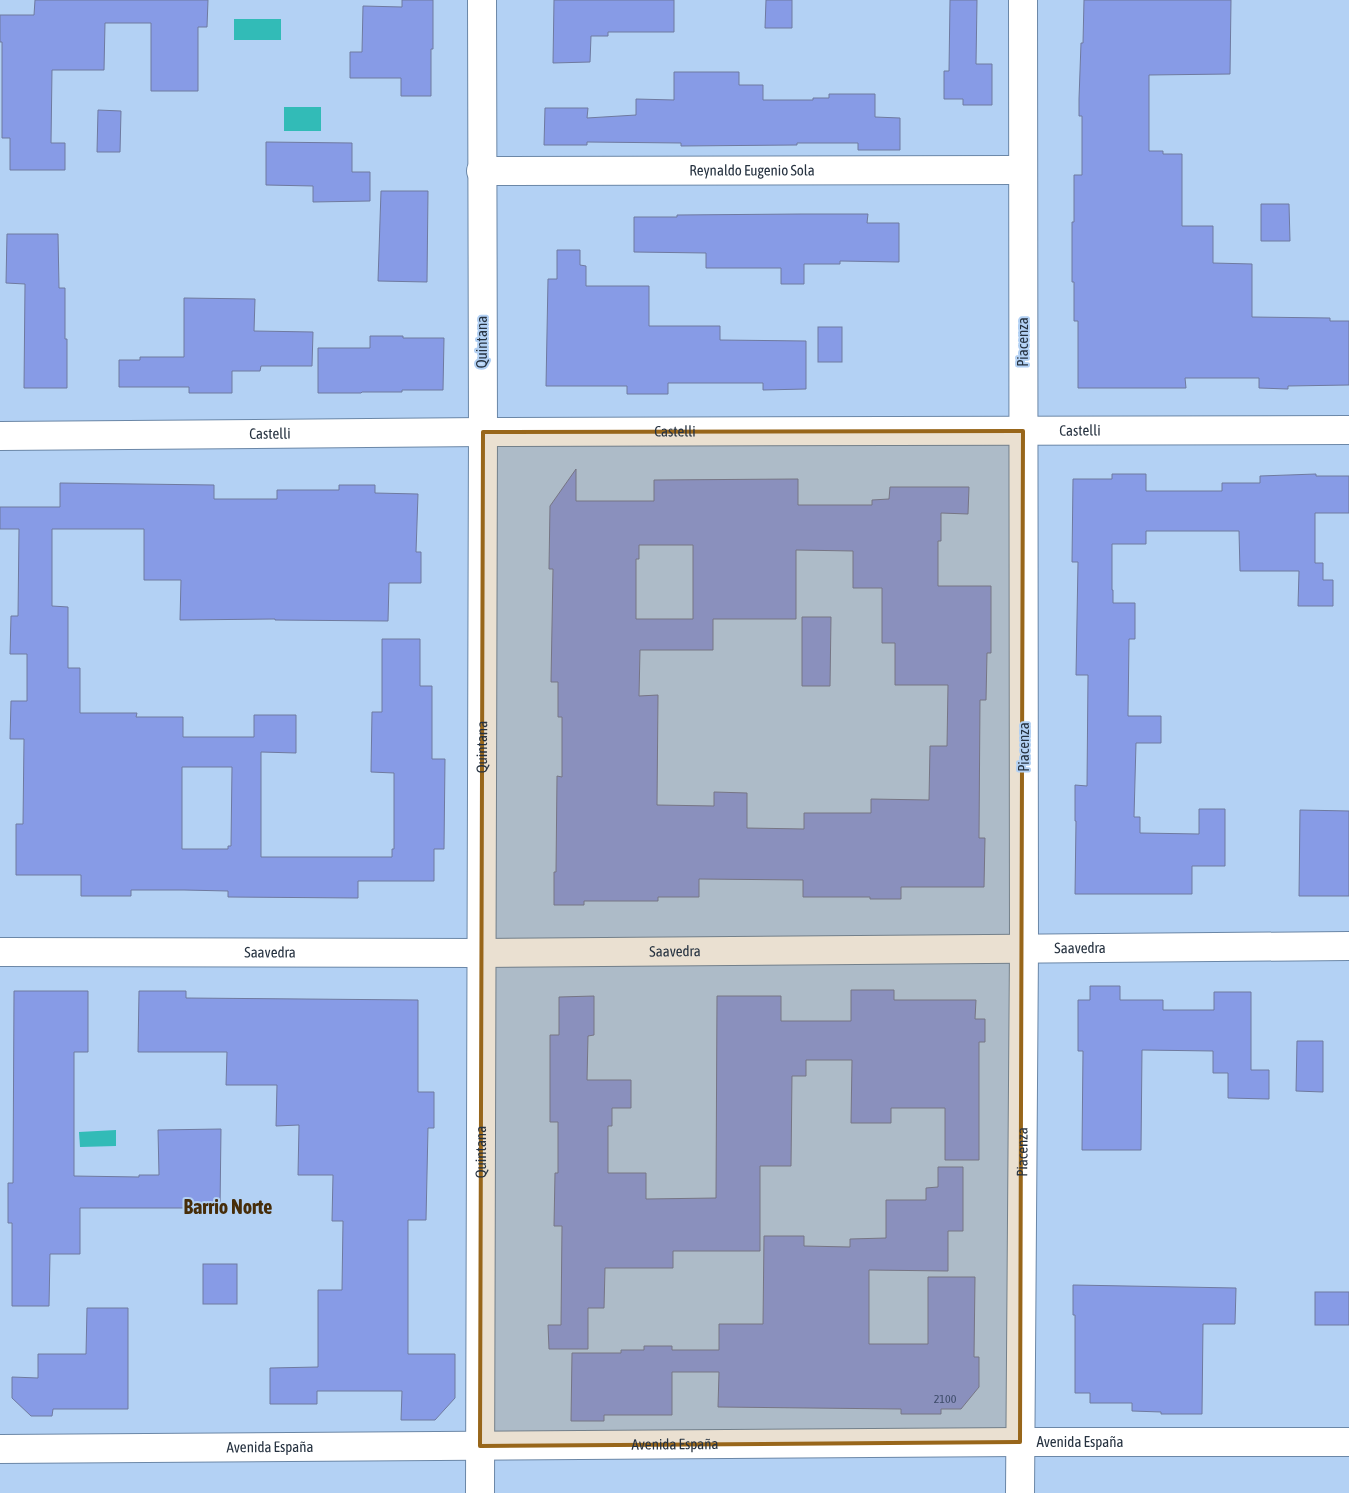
<svg xmlns="http://www.w3.org/2000/svg" width="1349" height="1493" font-family="'Asap Condensed',sans-serif">
  <rect width="100%" height="100%" fill="#b3d1f4"/>
  <g fill="#32bbb7">
    <rect x="234" y="19" width="47" height="21"/>
    <rect x="284" y="107" width="37" height="24"/>
    <polygon points="116,1130 116,1146 80,1147 79,1132"/>
  </g>
  <g fill="#879be6" stroke="#6f7a9f" fill-rule="evenodd">
    <polygon points="35,0 208,0 207,27 198,27 198,91 151,91 151,23 105,23 104,70 52,70 51,143 65,143 65,170 10,170 10,138 2,138 2,42 0,42 0,15 34,15"/>
    <polygon points="402,0 433,0 433,49 431,49 431,96 401,96 401,78 350,78 350,52 362,52 363,6 402,7"/>
    <polygon points="554,0 674,0 674,32 608,32 608,36 591,36 590,62 553,63"/>
    <polygon points="766,0 792,0 792,28 765,28"/>
    <polygon points="950,0 977,0 976,64 992,64 992,105 963,105 963,99 944,99 944,71 949,71"/>
    <polygon points="1084,0 1231,0 1230,74 1149,75 1149,151 1163,151 1163,154 1182,154 1182,226 1213,226 1213,263 1252,264 1252,317 1330,318 1330,321 1349,321 1349,385 1288,386 1288,389 1259,388 1259,378 1185,378 1186,388 1078,388 1078,321 1074,321 1074,282 1072,282 1072,222 1074,222 1074,175 1082,175 1082,116 1079,116 1079,99 1081,43 1083,43"/>
    <polygon points="674,72 739,72 739,85 763,85 763,100 813,100 813,98 829,98 829,94 875,94 875,117 900,118 900,150 858,150 858,143 797,143 797,145 681,146 681,143 587,142 587,145 544,145 545,108 588,108 587,118 636,115 636,99 674,100"/>
    <polygon points="98,110 121,111 120,152 97,152"/>
    <polygon points="266,142 352,143 352,172 370,172 370,201 313,202 313,186 266,185"/>
    <polygon points="381,191 428,191 427,282 378,281"/>
    <polygon points="1261,204 1289,204 1290,241 1261,241"/>
    <polygon points="801,214 868,214 867,223 899,223 899,262 840,261 840,264 804,264 804,284 781,284 781,268 706,268 706,253 634,252 634,217 677,217 677,215"/>
    <polygon points="7,234 58,234 59,288 65,288 65,339 67,339 67,388 24,388 25,284 6,283"/>
    <polygon points="557,250 580,250 580,265 586,266 586,286 649,286 649,326 720,326 720,340 806,341 806,389 763,390 763,383 668,383 668,394 627,394 627,386 546,386 548,279 557,279"/>
    <polygon points="184,298 255,299 254,331 313,332 312,366 261,366 260,371 232,371 232,393 189,393 189,387 119,387 119,360 140,360 140,357 184,357"/>
    <rect x="818" y="327" width="24" height="35"/>
    <polygon points="370,336 403,336 403,338 444,338 443,390 402,390 402,392 362,392 361,393 318,393 318,348 370,348"/>
    <path d="M 576,469 L 576,501 L 654,501 L 654,480 L 798,479 L 798,505 L 872,505 L 872,500 L 889,499 L 890,487 L 969,487 L 968,514 L 941,513 L 941,541 L 938,541 L 938,586 L 991,586 L 991,653 L 987,653 L 986,700 L 980,700 L 979,838 L 985,838 L 984,887 L 901,887 L 901,899 L 870,899 L 870,897 L 803,897 L 803,880 L 699,879 L 699,897 L 658,897 L 658,901 L 584,901 L 584,905 L 554,905 L 554,872 L 556,872 L 557,776 L 562,777 L 562,717 L 558,717 L 558,682 L 551,682 L 553,569 L 549,569 L 550,506 ZM 639,545 L 693,545 L 693,619 L 636,619 L 636,559 L 639,559 ZM 796,550 L 853,551 L 853,588 L 882,588 L 882,643 L 895,643 L 895,685 L 948,685 L 947,746 L 930,746 L 929,800 L 871,799 L 871,813 L 804,813 L 804,829 L 747,828 L 747,793 L 714,792 L 714,806 L 657,805 L 658,695 L 639,696 L 640,650 L 713,650 L 713,619 L 796,619 Z"/>
    <polygon points="1112,474 1146,474 1146,491 1222,491 1222,483 1260,483 1260,476 1316,474 1316,476 1349,476 1349,513 1315,513 1315,563 1323,563 1323,580 1333,580 1333,606 1298,606 1299,571 1240,571 1239,531 1146,531 1146,544 1112,544 1112,590 1113,590 1113,603 1135,603 1135,639 1129,639 1128,716 1161,716 1161,743 1136,743 1134,817 1140,817 1140,833 1199,834 1199,809 1225,809 1225,866 1192,866 1192,894 1075,894 1076,821 1075,821 1075,785 1087,786 1088,675 1076,675 1078,562 1072,562 1073,479 1112,479"/>
    <path d="M 60,483 L 214,485 L 214,499 L 277,499 L 277,490 L 339,490 L 339,485 L 375,485 L 375,493 L 418,494 L 416,552 L 421,552 L 421,583 L 389,583 L 388,621 L 275,620 L 275,619 L 180,620 L 181,580 L 144,580 L 144,529 L 52,529 L 52,606 L 68,607 L 68,668 L 80,668 L 80,713 L 137,713 L 136,717 L 183,717 L 183,737 L 254,737 L 254,715 L 296,715 L 296,753 L 261,752 L 261,857 L 392,857 L 392,849 L 394,849 L 394,773 L 371,772 L 372,712 L 382,712 L 382,639 L 420,639 L 420,686 L 432,686 L 432,759 L 445,759 L 444,849 L 434,849 L 434,881 L 358,881 L 358,898 L 228,897 L 228,891 L 184,890 L 131,890 L 131,896 L 81,896 L 81,875 L 16,875 L 16,824 L 23,824 L 24,739 L 10,739 L 11,701 L 27,701 L 27,654 L 10,654 L 11,616 L 18,616 L 19,529 L 0,529 L 0,507 L 60,507 ZM 182,767 L 232,767 L 231,846 L 228,846 L 228,849 L 182,849 Z"/>
    <polygon points="802,617 831,617 830,686 802,686"/>
    <polygon points="1300,810 1349,811 1349,896 1299,896"/>
    <polygon points="1090,986 1120,986 1120,1000 1163,1000 1163,1010 1214,1010 1214,992 1251,992 1251,1070 1269,1070 1269,1099 1228,1098 1228,1073 1213,1073 1213,1051 1142,1050 1141,1150 1082,1150 1083,1051 1078,1051 1078,1000 1090,1000"/>
    <polygon points="851,990 894,990 894,1000 976,1000 975,1019 985,1019 985,1042 979,1042 979,1160 945,1160 945,1108 891,1108 891,1123 851,1123 852,1060 806,1060 806,1076 792,1076 791,1166 760,1166 760,1251 673,1251 673,1268 605,1268 604,1308 588,1308 588,1349 549,1349 548,1325 561,1325 562,1226 554,1226 555,1173 558,1173 558,1122 550,1122 550,1035 559,1035 559,997 594,996 594,1035 588,1036 587,1080 631,1080 631,1108 612,1108 612,1126 608,1126 608,1173 646,1173 646,1199 716,1198 717,996 781,996 781,1021 851,1021"/>
    <polygon points="14,991 88,991 88,1052 74,1052 74,1176 139,1177 139,1175 159,1175 158,1130 221,1129 220,1208 80,1208 80,1254 50,1254 49,1306 12,1306 12,1223 8,1223 8,1183 13,1183"/>
    <polygon points="139,991 186,991 186,998 418,1000 418,1092 434,1092 434,1128 428,1128 426,1220 408,1220 408,1354 455,1354 455,1398 435,1420 401,1420 402,1391 317,1391 317,1404 270,1404 270,1368 318,1367 318,1290 342,1290 343,1221 332,1221 333,1175 298,1175 299,1125 276,1126 277,1085 226,1085 227,1052 138,1052"/>
    <polygon points="1297,1041 1323,1041 1323,1092 1296,1091"/>
    <polygon points="938,1167 963,1167 963,1231 948,1231 948,1271 869,1270 869,1344 928,1344 928,1277 975,1277 974,1357 979,1357 979,1387 961,1409 941,1409 941,1414 901,1414 901,1409 718,1407 719,1372 672,1372 672,1415 604,1415 604,1421 571,1421 572,1353 621,1353 621,1350 644,1350 644,1346 672,1346 672,1350 719,1350 719,1324 763,1324 764,1236 804,1236 804,1246 850,1247 850,1239 886,1238 886,1200 926,1200 926,1188 938,1187"/>
    <rect x="203" y="1264" width="34" height="40"/>
    <polygon points="1073,1285 1236,1288 1235,1324 1203,1324 1202,1414 1161,1414 1161,1412 1132,1411 1132,1403 1090,1403 1090,1393 1075,1393 1075,1315 1073,1315"/>
    <rect x="1315" y="1292" width="34" height="33"/>
    <polygon points="87,1308 128,1308 128,1409 53,1409 52,1416 31,1416 12,1398 12,1377 38,1378 38,1354 86,1354"/>
  </g>
  <g fill="none" stroke-linecap="round" stroke-linejoin="round">
    <g stroke="#6b87a7" stroke-width="30">
      <g id="minor">
        <path id="s1" d="M 481,171 L 1023,170"/>
        <path id="s2" d="M 0,436 L 483,432 L 1349,430"/>
        <path id="s3" d="M 0,952 L 480,953 L 1349,946"/>
        <path id="s4" d="M 1020,1493 L 1024,948 L 1023,0"/>
      </g>
    </g>
    <g stroke="#6b87a7" stroke-width="30">
      <g id="secondary">
        <path id="s5" d="M 0,1449 L 1020,1442 L 1349,1442"/>
        <path id="s6" d="M 480,1493 L 483,432 L 482,0"/>
      </g>
    </g>
    <use href="#minor" stroke="#fff" stroke-width="28"/>
    <use href="#secondary" stroke="#fff" stroke-width="28"/>
  </g>
  <path fill="#98661a" fill-opacity="0.2" stroke="#98661a" stroke-width="4" stroke-linejoin="round" d="M 1023,431 L 1020,1442 L 480,1446 L 483,432 Z"/>
  <g text-anchor="middle" stroke-width="4" stroke-linejoin="round" paint-order="stroke">
    <g font-size="12" fill="#3e4c6a">
      <text x="945" y="1403">2100</text>
    </g>
    <g font-size="15" fill="#263240" stroke="#b3d1f4">
      <text dy="5" stroke="none"><textPath href="#s1" startOffset="271">Reynaldo Eugenio Sola</textPath></text>
      <text transform="translate(482 342) rotate(-90)" y="5">Quintana</text>
      <text transform="translate(1023 342) rotate(-90)" y="5">Piacenza</text>
      <text dy="5" stroke="none"><textPath href="#s2" startOffset="1080">Castelli</textPath></text>
      <text dy="5" stroke="none"><textPath href="#s2" startOffset="675">Castelli</textPath></text>
      <text dy="5" stroke="none"><textPath href="#s2" startOffset="270">Castelli</textPath></text>
      <text dy="5" stroke="none"><textPath href="#s6" startOffset="746">Quintana</textPath></text>
      <text transform="translate(1024 747) rotate(-90)" y="5">Piacenza</text>
      <text dy="5" stroke="none"><textPath href="#s3" startOffset="1080">Saavedra</textPath></text>
      <text dy="5" stroke="none"><textPath href="#s3" startOffset="675">Saavedra</textPath></text>
      <text dy="5" stroke="none"><textPath href="#s3" startOffset="270">Saavedra</textPath></text>
      <text dy="5" stroke="none"><textPath href="#s6" startOffset="341">Quintana</textPath></text>
      <text dy="5" stroke="none"><textPath href="#s4" startOffset="341">Piacenza</textPath></text>
      <text dy="5" stroke="none"><textPath href="#s5" startOffset="1080">Avenida España</textPath></text>
      <text dy="5" stroke="none"><textPath href="#s5" startOffset="675">Avenida España</textPath></text>
      <text dy="5" stroke="none"><textPath href="#s5" startOffset="270">Avenida España</textPath></text>
    </g>
    <g font-size="20" font-weight="bold" fill="#462d0a" stroke="#b3d1f4">
      <text x="228" y="1214">Barrio Norte</text>
    </g>
  </g>
</svg>
